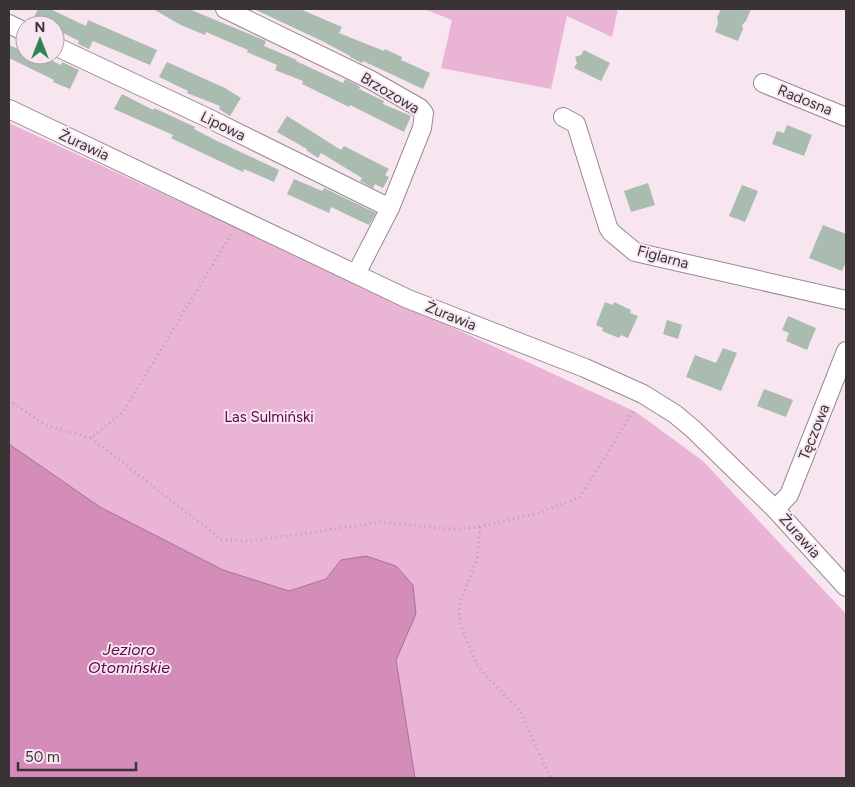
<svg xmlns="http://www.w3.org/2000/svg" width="855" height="787" font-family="Figtree,sans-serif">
  <rect width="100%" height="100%" fill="#f7e5ef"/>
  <g fill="#eab5d4">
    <polygon points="424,9 618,9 612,37 567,16 551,89 441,68 452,20"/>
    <polygon points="9,123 636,412 703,461 846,614 846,778 415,778 396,660 416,614 413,585 396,566 341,560 326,579 289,591 223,570 100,507 9,444"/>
  </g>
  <polygon fill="#d48cb8" stroke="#a67191" points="9,444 100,507 223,570 289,591 326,579 341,560 366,556 396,566 413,585 416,614 396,660 415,778 9,778"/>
  <g fill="#aabbb0">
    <polygon points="38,9 50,9 86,26 88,20 157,50 150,65 93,41 89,49 78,44 79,41 55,29 55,25 46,25 33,19"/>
    <polygon points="153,9 189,9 266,41 264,46 297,60 296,61 343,83 345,79 355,84 360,87 359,89 384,101 383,104 411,116 404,132 350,105 349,107 302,84 303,81 275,70 277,65 247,52 248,50 206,32 205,35 181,25"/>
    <polygon points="254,9 300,9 342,27 339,33 384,51 385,49 402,57 401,60 430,73 423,89 363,61 362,63 350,57 350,56 322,41"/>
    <polygon points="721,9 751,9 746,21 742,25 743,29 738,41 715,32 718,23 717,18"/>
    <polygon points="9,45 25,52 25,55 40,55 61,65 62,62 79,70 70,89 53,82 54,80 9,58"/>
    <polygon points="584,50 610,63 601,81 574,68 577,63 575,57 581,55"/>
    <polygon points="167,62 225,88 241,98 230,116 219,109 220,106 187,93 188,91 159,77"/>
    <polygon points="122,94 153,110 154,108 195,127 194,129 215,140 279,170 274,182 244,169 243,172 232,167 177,141 171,138 173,135 114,109"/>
    <polygon points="287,116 341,150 344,146 389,169 385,175 389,177 383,188 375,184 373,188 360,181 362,178 321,153 318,158 306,150 307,149 277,132"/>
    <polygon points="787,125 812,135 804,156 772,144 777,131 784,133"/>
    <polygon points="294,179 322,191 324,188 376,213 369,225 331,207 329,213 287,194"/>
    <polygon points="648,183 655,205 631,212 624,191"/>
    <polygon points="742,185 758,191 745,222 729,216"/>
    <polygon points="823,225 846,234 846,262 842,271 809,258"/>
    <polygon points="605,302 613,305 614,302 631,310 630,313 638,316 628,338 621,335 619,338 602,331 603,328 596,325"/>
    <polygon points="788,316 816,328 807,350 786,341 789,333 782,330"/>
    <polygon points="667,320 682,325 678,339 663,334"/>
    <polygon points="723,348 737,353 721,391 686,377 695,355 716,363"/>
    <polygon points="764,389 793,400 786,417 757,406"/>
  </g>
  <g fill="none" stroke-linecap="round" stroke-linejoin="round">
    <g stroke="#998992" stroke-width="20">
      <g id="minor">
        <polyline points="225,9 369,79 420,108 424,113 422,128 390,208 356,274"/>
        <polyline points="9,24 25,32"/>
        <polyline points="55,46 208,118 390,208"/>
        <polyline points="763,83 846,117"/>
        <polyline points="9,109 408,299 585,368 643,394 675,414 693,429 775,509 846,587"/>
        <polyline points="563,117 576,124 608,227 611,232 635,252 846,300"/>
        <polyline points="775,509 789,495 846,351"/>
      </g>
    </g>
    <g stroke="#b2a4ac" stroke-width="3" stroke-dasharray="1 4" stroke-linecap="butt">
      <polyline points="9,400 45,425 91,438 123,412 232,233"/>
      <polyline points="91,438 222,540 251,541 382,522 452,529 480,527 539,513 580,497 635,408"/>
      <polyline points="480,527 477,560 460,601 459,621 478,667 520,711 547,770 553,778"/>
    </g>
    <use href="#minor" stroke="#fff" stroke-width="18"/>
  </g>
  <g text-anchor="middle" stroke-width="4" stroke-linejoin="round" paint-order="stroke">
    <g font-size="15" fill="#393336" stroke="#f7e5ef">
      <text transform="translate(390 93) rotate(31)" y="5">Brzozowa</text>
      <text transform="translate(805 100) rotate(22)" y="5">Radosna</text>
      <text transform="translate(223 126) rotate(26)" y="5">Lipowa</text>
      <text transform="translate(84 145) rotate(25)" y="5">Żurawia</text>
      <text transform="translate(663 257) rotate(15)" y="5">Figlarna</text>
      <text transform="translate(451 316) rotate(22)" y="5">Żurawia</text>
      <text transform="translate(814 432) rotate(-68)" y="5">Tęczowa</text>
      <text transform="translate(800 536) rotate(48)" y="5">Żurawia</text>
    </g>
    <g font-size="15" fill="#5e0646" stroke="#f7e5ef">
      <text x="269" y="422">Las Sulmiński</text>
    </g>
    <g font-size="16" font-style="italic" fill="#5d0545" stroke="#f7e5ef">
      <text x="129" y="655">Jezioro<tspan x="129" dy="18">Otomińskie</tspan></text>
    </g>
  </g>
  <rect width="855" height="787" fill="none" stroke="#393336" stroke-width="20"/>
  <g transform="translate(40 40)"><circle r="24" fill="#f7e5ef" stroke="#ab9ea5"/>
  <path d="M0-4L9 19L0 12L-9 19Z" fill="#2e8457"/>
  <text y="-8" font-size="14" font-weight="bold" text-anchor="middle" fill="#393336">N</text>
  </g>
  <path d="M18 762v8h118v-8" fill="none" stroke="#393336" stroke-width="2.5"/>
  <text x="25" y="762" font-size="15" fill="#393336" stroke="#f7e5ef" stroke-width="4" paint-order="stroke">50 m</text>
</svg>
